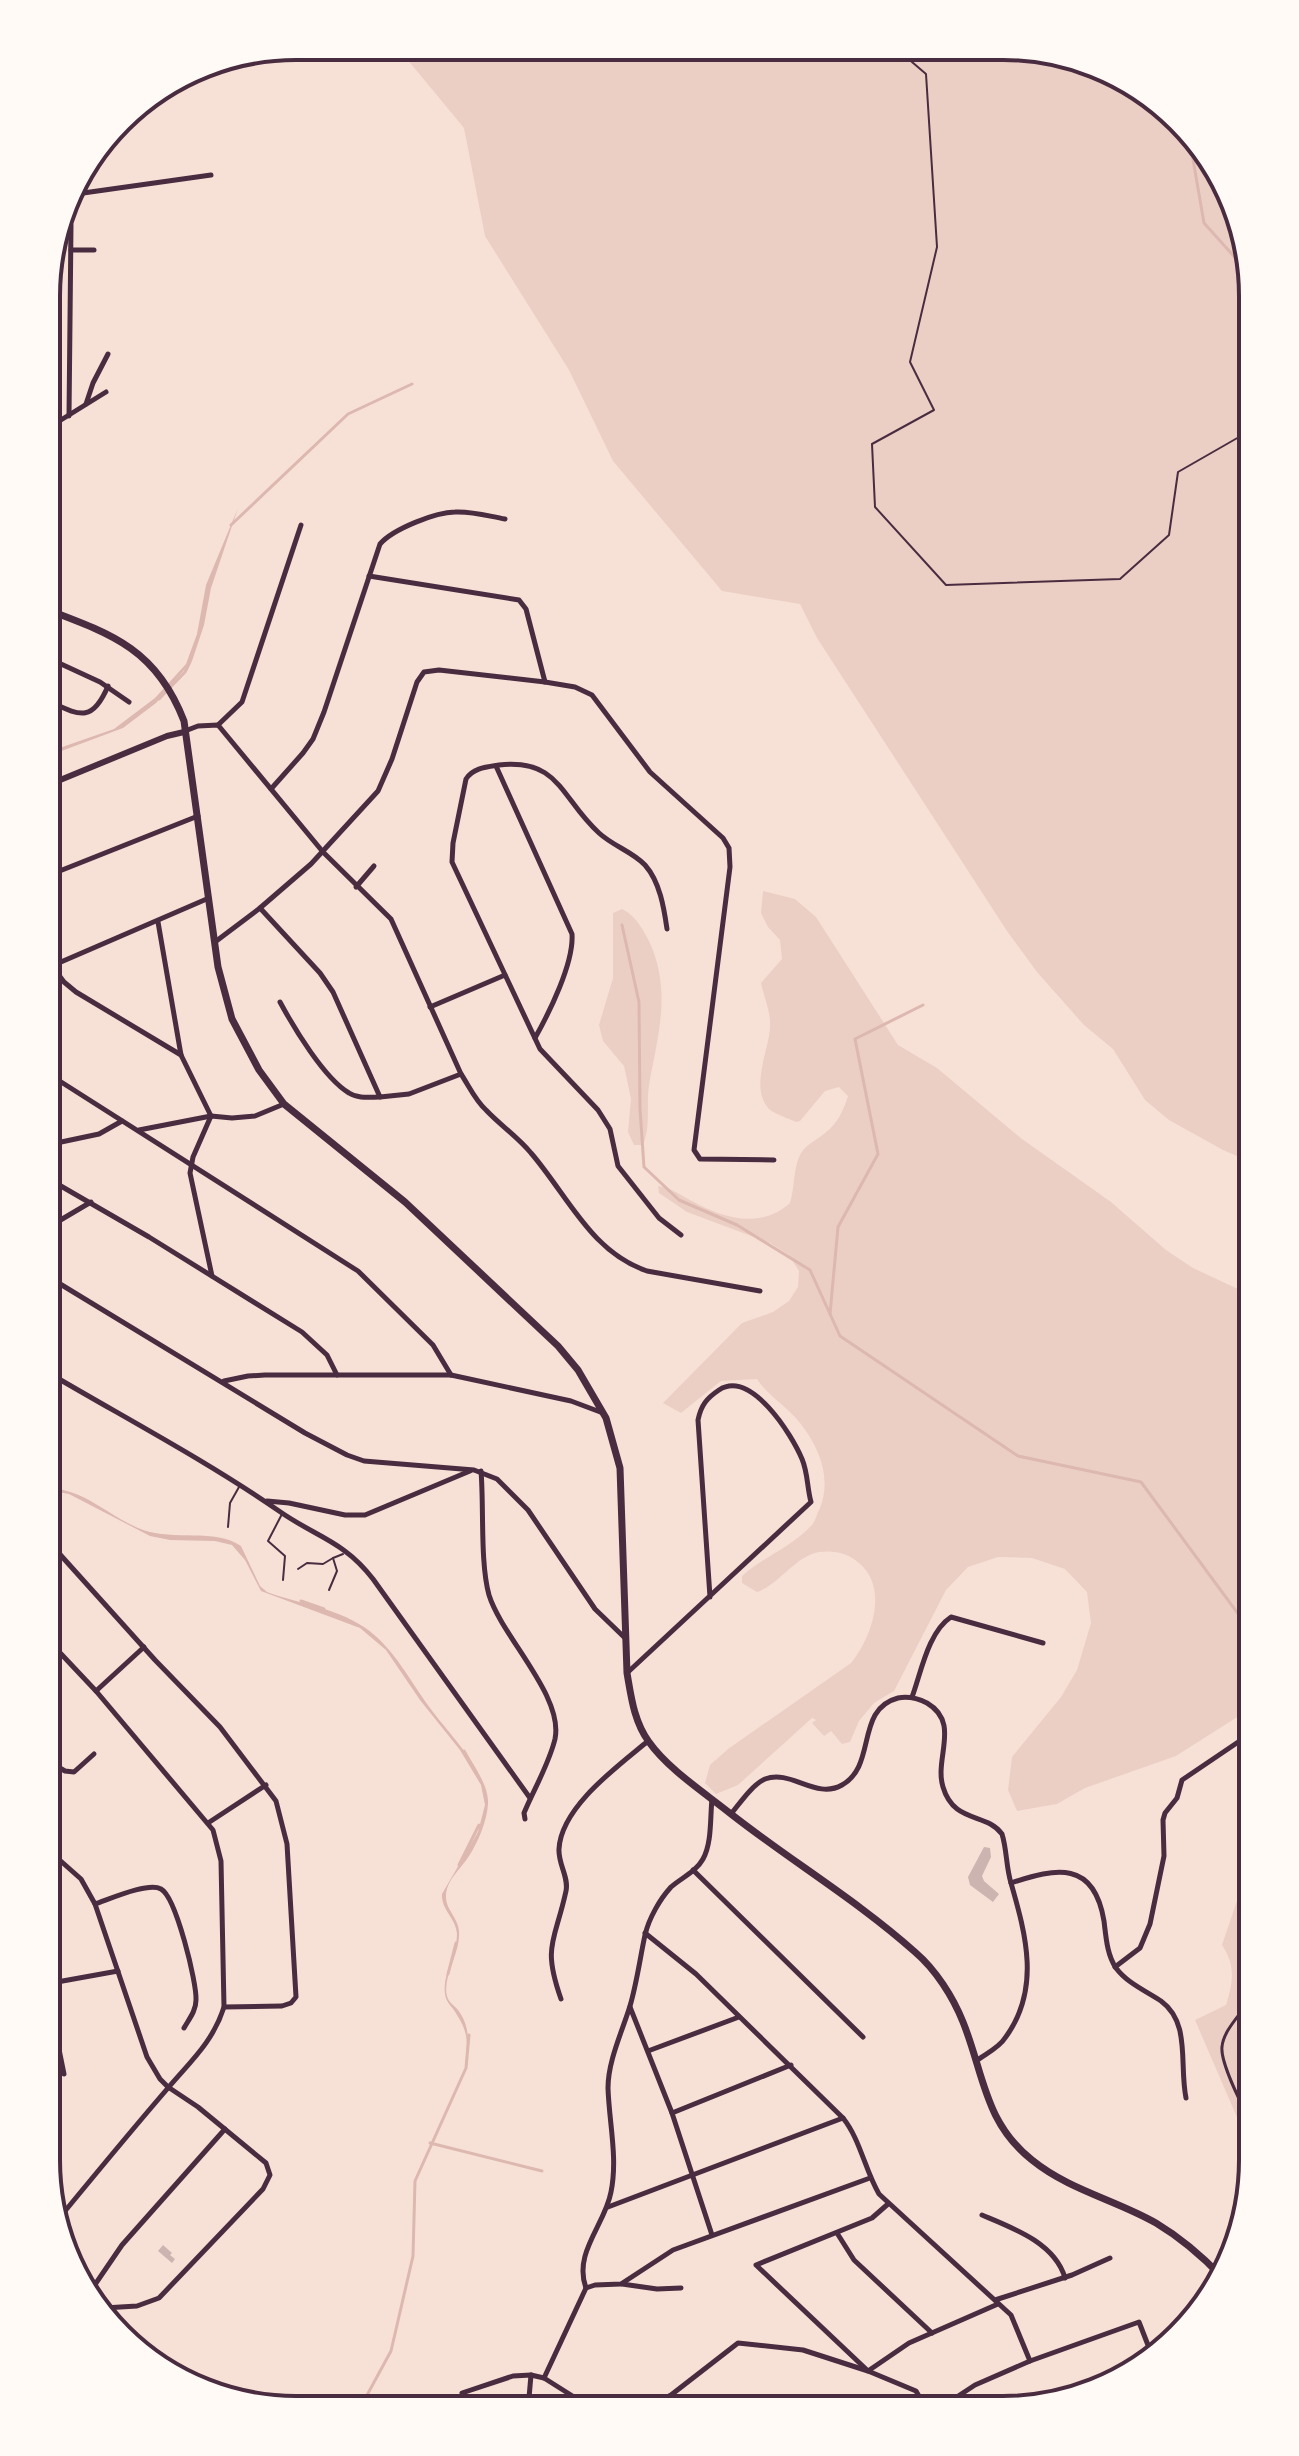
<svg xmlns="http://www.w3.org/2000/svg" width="1299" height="2456" font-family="'Playfair Display',serif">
  <rect width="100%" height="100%" fill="#f7e1d7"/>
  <g fill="#ebcfc5">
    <polygon points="397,47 1051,51 1168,108 1240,216 1253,296 1253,1163 1223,1150 1169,1120 1145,1100 1113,1049 1084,1025 1037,972 1007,931 817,638 800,604 722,591 613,461 569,370 485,236 464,128"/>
    <path d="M 763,891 L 795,899 L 816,917 L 898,1045 L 937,1068 L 1022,1139 L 1111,1202 L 1166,1250 L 1193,1268 L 1253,1296 L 1253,1707 L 1176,1756 L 1085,1788 L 1057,1804 L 1017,1811 L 1008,1790 L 1012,1757 L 1061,1697 L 1077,1670 L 1091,1623 L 1087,1592 L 1065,1569 L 1032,1558 L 998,1557 L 968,1567 L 946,1590 L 894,1691 L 874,1703 L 859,1721 L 850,1742 L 842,1744 L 831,1731 L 824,1736 L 812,1723 L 816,1720 L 812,1718 L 738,1785 L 716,1794 L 705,1783 L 710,1765 L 728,1749 L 851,1663 C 872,1637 889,1588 859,1563 C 848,1553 834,1550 819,1552 C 794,1557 780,1584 757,1592 L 742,1583 L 742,1576 C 763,1557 793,1546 812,1525 C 816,1520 817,1513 820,1508 C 832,1478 819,1447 800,1423 C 787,1406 769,1397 757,1379 L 721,1381 L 681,1413 L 663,1403 L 742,1323 L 773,1312 L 789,1301 L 798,1287 L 799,1271 L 789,1255 L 770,1243 L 687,1212 L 659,1193 L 658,1186 C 672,1188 680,1195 692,1201 C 724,1219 761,1229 790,1203 C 795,1187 793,1167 801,1153 C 807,1144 817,1140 825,1133 C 838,1123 843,1111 848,1096 L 839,1087 L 825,1091 L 800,1121 L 796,1122 C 788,1118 774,1114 768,1108 C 750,1086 769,1051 770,1027 C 771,1011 764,998 761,983 L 782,959 L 780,940 L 768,927 L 761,913 Z"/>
    <path d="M 622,909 C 635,915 642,928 649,941 C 672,990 658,1035 649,1085 C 646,1106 651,1125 643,1145 L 634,1145 L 628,1132 L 631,1099 L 624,1066 L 603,1041 L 599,1025 L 613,978 L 613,913 Z"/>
    <path d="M 1253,1874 L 1252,2152 L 1195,2020 L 1226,2005 C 1233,1982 1236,1966 1222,1945 L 1244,1880 Z"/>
  </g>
  <g fill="#dcb8b0">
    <polygon points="238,508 211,588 204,625 192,661 156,703 123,728 48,756 48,752 114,729 155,698 186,664 197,634 206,585"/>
    <path d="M 47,1486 C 59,1489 71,1491 83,1497 C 103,1507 122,1522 143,1530 C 174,1541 215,1528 241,1546 L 260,1586 L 267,1592 C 300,1604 333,1607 364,1627 C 395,1648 410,1682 433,1712 C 449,1733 490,1776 488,1804 C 487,1821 478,1842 469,1856 C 461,1869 445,1881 446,1898 C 446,1909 458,1918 459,1931 C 461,1953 442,1977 447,1996 C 449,2003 454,2005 458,2010 C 472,2029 468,2046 465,2068 C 467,2045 470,2035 457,2015 C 453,2007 446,2003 445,1994 C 442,1974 457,1955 457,1934 C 456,1918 441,1910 442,1894 L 478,1832 L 485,1805 L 481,1785 L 460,1750 L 420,1700 L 386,1650 L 360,1628 L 261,1591 L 245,1560 L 232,1545 L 215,1541 L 170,1540 L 150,1536 L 69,1494 L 47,1490 Z"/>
  </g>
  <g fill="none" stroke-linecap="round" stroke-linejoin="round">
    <g stroke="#dcb8b0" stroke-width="3">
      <polyline points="1190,142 1204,223 1249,273"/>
      <polyline points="231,525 348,414 412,384"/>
      <polyline points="159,699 185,672 190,662"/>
      <polyline points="622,925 639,1002 640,1109 644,1167 679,1200 737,1225 810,1270 840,1336 1018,1456 1141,1482 1239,1615 1253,1652"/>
      <polyline points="830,1314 838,1227 878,1154 855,1039 923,1005"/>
      <polyline points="301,1601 324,1609"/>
      <polyline points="464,1751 476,1772"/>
      <polyline points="459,1865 479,1825"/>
      <polyline points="448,1974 456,1943"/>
      <polyline points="430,2143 542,2171"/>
      <polyline points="360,2408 391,2351 413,2256 415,2181 466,2068 469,2035"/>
    </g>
  </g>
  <g fill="#ccb4b1">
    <polygon points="984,1847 990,1848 991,1857 982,1876 984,1881 999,1894 993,1902 970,1885 968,1877"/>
    <polygon points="163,2245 172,2253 170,2255 175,2259 172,2263 158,2251"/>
  </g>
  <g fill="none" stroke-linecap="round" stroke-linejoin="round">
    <polyline stroke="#4a2c40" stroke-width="2" points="898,50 926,74 937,247 910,362 934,410 872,444 875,507 946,585 1120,579 1169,535 1178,472 1253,429"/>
    <g stroke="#4a2c40" stroke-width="2">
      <polyline points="47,854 54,871"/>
      <polyline points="282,1514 268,1541 285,1556 283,1580"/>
      <polyline points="228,1527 230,1503 239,1487"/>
      <polyline points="298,1569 307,1563 323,1564 333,1558"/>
      <polyline points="329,1590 337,1571 333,1558 343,1554"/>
    </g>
    <g stroke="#4a2c40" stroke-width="3">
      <path d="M 1244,2008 C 1236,2019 1223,2033 1222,2047 C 1220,2064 1244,2109 1252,2125"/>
      <polyline points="1252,2036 1244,2008 1252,1962"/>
    </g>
    <g stroke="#4a2c40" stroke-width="5">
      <polyline points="69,195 211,175"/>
      <polyline points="71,250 94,250"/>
      <polyline points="86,404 93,383 108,354"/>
      <polyline points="69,416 71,225"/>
      <polyline points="48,428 106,392"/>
      <polyline points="369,576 519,600 526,609 545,682"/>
      <polyline points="48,658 100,682 129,702"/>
      <path d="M 48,701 C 79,715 92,724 108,686"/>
      <polyline points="218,725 242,702 301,525"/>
      <path d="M 185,731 L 198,726 L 218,725 L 323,852 L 391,919 L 461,1074 C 469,1086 475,1100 486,1110 C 500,1125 518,1137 531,1153 C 568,1196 591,1252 647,1271 L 760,1291"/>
      <path d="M 496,766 L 572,934 C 574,963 549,1013 535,1038"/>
      <path d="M 271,789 L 303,753 L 313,739 L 324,712 L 380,544 C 393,529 436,512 455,512 C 472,511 488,516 505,519"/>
      <polyline points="47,876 198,816"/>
      <polyline points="356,887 374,866"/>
      <polyline points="260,908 320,973 333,992 380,1097 409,1094 461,1074"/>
      <polyline points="158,922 181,1055 211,1116"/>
      <path d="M 667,929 C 664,908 660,882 645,865 C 633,852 613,846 599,833 C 561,799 560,758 499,765 C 486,767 473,768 466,779 L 453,843 L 452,862 L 540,1049 L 598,1110 L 610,1129 L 618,1166 L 659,1218 L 681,1235"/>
      <polyline points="215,942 260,908 311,864 378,791 392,759 417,682 424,672 439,670 545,682 575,687 592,695 650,772 723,838 729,848 730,867 694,1150 700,1159 774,1160"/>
      <polyline points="52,966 64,982 76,992 181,1055"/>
      <polyline points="47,968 209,898"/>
      <path d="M 280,1002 C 294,1028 324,1078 349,1093 C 358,1099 370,1097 380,1097"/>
      <polyline points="430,1007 505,975"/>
      <polyline points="47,1073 358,1271 433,1345 451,1375"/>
      <polyline points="211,1116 193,1157 190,1173 212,1276"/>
      <polyline points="139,1130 211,1116 232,1118 255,1116 284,1104"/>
      <polyline points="47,1145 99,1134 122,1121"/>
      <polyline points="47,1178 149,1237 302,1332 327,1355 337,1375"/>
      <polyline points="47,1228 91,1202"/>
      <polyline points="47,1276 305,1433 347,1455 364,1461 474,1470 497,1479 528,1510 595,1609 625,1638"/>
      <path d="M 47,1372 C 125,1418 205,1460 279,1511 C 316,1537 344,1541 373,1579 L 530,1798"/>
      <polyline points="224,1381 248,1376 265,1375 451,1375 571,1401 603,1413"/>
      <path d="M 481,1471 C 484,1507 480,1563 489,1595 C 502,1637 564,1696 555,1739 C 549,1764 534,1789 524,1813 L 525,1819"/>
      <polyline points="267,1501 289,1503 345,1515 365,1515 470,1471"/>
      <polyline points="47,1540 155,1660 220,1727 276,1801 287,1844 296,1997 291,2003 282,2006 224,2007"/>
      <path d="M 47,1639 L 96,1691 L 213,1830 L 221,1861 L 224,2007 C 213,2042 190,2062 168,2088 C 130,2132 93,2177 56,2222"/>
      <path d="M 627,1673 L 811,1502 C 807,1488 808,1473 802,1459 C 792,1435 751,1369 719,1390 C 707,1398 701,1405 698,1420 L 710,1597"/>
      <polyline points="96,1691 144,1647"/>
      <path d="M 912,1697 C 921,1673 928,1632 951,1617 L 1043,1643"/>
      <polyline points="46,1760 65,1771 74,1772 94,1754"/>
      <path d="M 731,1814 C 740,1803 752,1785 765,1779 C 791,1769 816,1800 842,1785 C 877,1766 855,1709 898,1698 C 908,1696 917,1698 927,1703 C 961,1723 934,1758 943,1787 C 954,1824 986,1812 1002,1834 C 1007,1850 1006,1867 1011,1883 C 1026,1935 1041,1990 1005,2038 C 999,2048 985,2054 976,2061"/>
      <polyline points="208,1823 266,1785"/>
      <polyline points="46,1848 81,1879 95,1904 147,2057 160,2079 168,2087 198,2107 266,2163 270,2175 263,2189 159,2298 137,2306 104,2308"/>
      <polyline points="693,1870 863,2037"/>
      <path d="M 1011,1883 C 1056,1868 1094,1860 1104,1921 C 1106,1937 1107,1955 1116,1968 C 1127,1983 1146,1991 1161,2001 C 1191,2023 1179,2064 1186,2098"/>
      <path d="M 95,1904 C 110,1899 148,1882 161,1889 C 176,1897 197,1983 196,2000 C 196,2011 189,2019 184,2028"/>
      <path d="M 645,1933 L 696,1974 L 843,2118 C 860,2139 865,2170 879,2194 L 1011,2315 L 1030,2361"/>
      <polyline points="1115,1967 1140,1948 1150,1924 1164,1856 1163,1820 1165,1813 1177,1798 1182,1780 1253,1732"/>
      <polyline points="46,1984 118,1971"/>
      <polyline points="46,1985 64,2074"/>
      <path d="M 561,1999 C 542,1945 555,1942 566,1891 C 569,1877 558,1864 559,1849 C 561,1807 618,1766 648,1741"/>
      <polyline points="630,2007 672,2113 712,2235"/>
      <polyline points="648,2051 739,2017"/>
      <polyline points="672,2113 791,2065"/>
      <polyline points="46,2153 47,2153"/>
      <polyline points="888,2204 872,2218 756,2265 868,2371 916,2391 927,2410"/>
      <polyline points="608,2207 843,2118"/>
      <path d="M 982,2215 C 1013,2228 1055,2243 1065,2278"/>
      <polyline points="837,2233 854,2260 932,2333"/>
      <polyline points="622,2284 657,2289 681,2288"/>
      <path d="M 586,2288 C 573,2253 605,2225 611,2192 C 618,2158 609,2122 608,2088 C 608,2061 622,2032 630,2006 C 637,1982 640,1958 645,1935 C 649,1918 660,1899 671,1887 C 681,1878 696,1872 703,1859 C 712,1843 710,1818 712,1799"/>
      <polyline points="92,2289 122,2245 225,2129"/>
      <polyline points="995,2300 1072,2275 1110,2258"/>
      <polyline points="544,2378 586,2288 595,2285 621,2284 673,2250 870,2178"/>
      <polyline points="473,2408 462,2393 513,2376 531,2375 544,2378 593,2409"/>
      <polyline points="528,2409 531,2375"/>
      <polyline points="645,2409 671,2395 738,2343 803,2350 868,2371 909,2343 998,2304"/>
      <polyline points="937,2410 975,2385 1030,2361 1139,2322 1153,2358"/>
    </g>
    <polyline stroke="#4a2c40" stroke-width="6" points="48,785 167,736 184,732"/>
    <path stroke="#4a2c40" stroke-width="7" d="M 48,610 C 115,635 157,651 184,721 L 218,967 L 232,1019 L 259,1070 L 284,1104 L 405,1202 L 558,1346 L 578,1370 L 606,1418 L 620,1468 L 627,1673 C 631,1696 634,1722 649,1742 C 668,1769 705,1793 731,1814 C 791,1861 858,1901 915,1952 C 936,1970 953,1997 963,2022 C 984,2074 984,2122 1032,2160 C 1069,2190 1116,2200 1156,2223 C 1181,2238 1202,2256 1222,2277"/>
  </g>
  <path d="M0 0H1299V2456H0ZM296 60H1003A236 236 0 0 1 1239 296V2160A236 236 0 0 1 1003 2396H296A236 236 0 0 1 60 2160V296A236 236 0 0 1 296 60Z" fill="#fffaf5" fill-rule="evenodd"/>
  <path fill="none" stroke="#4a2c40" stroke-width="4" d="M296 60H1003A236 236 0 0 1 1239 296V2160A236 236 0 0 1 1003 2396H296A236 236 0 0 1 60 2160V296A236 236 0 0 1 296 60Z"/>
</svg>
